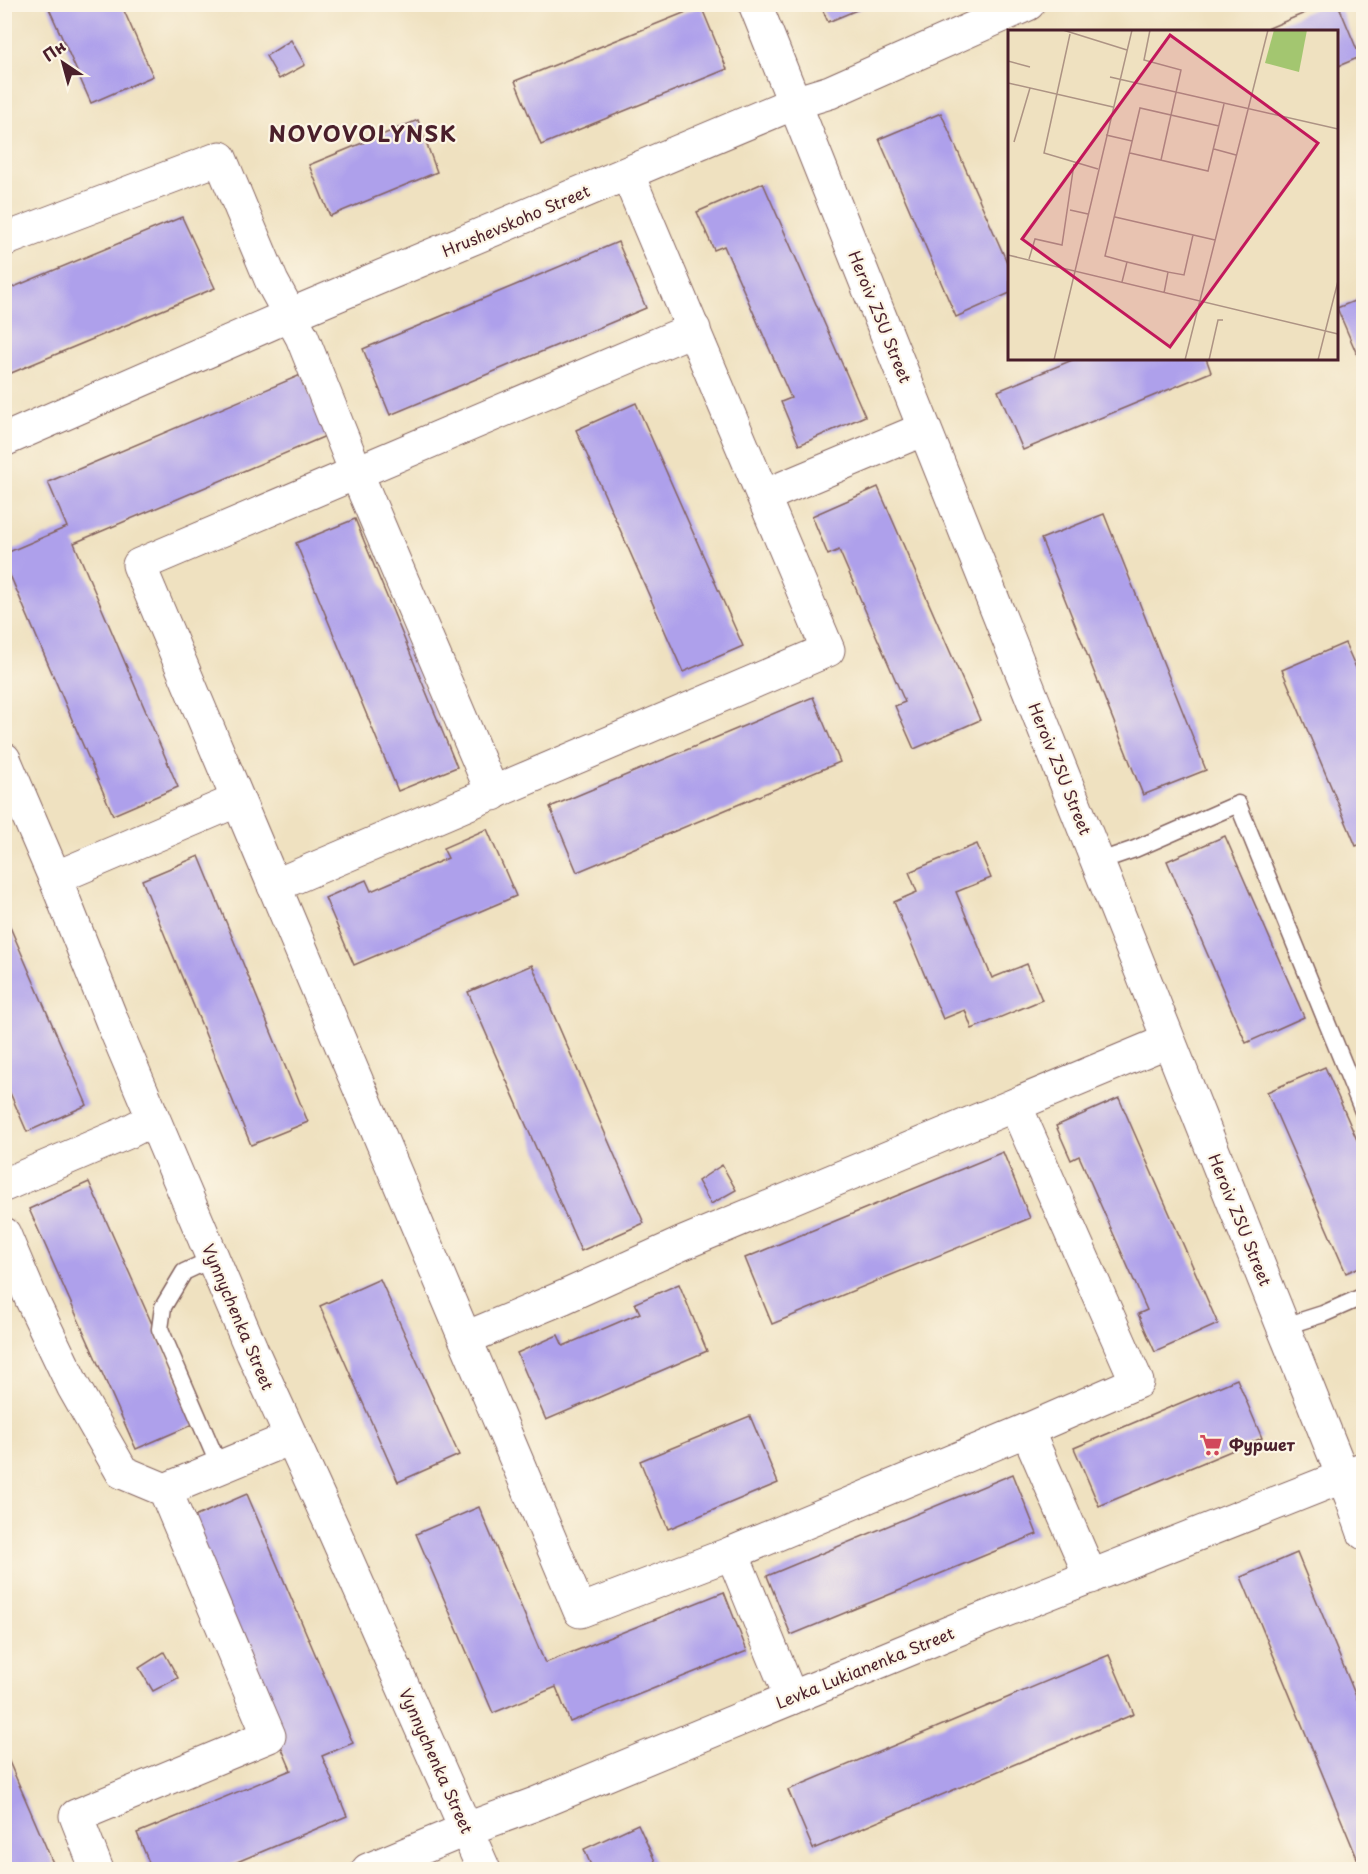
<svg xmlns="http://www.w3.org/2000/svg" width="1368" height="1874" font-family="'Playpen Sans',sans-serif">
  <rect width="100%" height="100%" fill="#fcf5e5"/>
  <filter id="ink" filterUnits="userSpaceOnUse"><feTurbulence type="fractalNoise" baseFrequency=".0167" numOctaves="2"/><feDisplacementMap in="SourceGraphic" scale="12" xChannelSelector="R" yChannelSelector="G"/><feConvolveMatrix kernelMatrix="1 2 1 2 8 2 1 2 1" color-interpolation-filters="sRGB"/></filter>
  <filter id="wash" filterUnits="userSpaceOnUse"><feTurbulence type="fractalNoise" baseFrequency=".008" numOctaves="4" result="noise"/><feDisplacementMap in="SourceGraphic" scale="24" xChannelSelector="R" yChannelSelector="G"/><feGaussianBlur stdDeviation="1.35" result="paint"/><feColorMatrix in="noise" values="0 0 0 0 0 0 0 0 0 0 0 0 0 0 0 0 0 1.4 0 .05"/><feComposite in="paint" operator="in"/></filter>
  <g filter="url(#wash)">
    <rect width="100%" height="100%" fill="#efe1c0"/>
    <g id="blocks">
      <g fill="#aea0eb">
        <polygon points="47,4 121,4 153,76 91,103"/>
        <polygon points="820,4 869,4 869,5 828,22"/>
        <polygon points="1326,4 1338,4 1360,57 1336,67 1336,32 1262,31"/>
        <polygon points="701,6 727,69 541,145 515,81"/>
        <polygon points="291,40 305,65 279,79 266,56"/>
        <polygon points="941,113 1010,269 1010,293 956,317 879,139"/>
        <polygon points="418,120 437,172 330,216 309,165"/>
        <polygon points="763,183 865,416 799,445 781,402 791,398 724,246 714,250 697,212"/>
        <polygon points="182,217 215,288 4,376 4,291"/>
        <polygon points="618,242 646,308 390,415 363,349"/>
        <polygon points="1364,297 1364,365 1362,366 1337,308"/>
        <polygon points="1077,358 1206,358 1211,372 1023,450 998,391"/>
        <polygon points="303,374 328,435 74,543 178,787 113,815 4,561 4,554 67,527 48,482"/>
        <polygon points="636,403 743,646 683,672 576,430"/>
        <polygon points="878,487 980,720 914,749 895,706 905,702 839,550 828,555 812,516"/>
        <polygon points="1104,514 1206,770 1143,795 1041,539"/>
        <polygon points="355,519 457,767 398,791 296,543"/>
        <polygon points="1345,643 1364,686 1364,843 1356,846 1282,670"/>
        <polygon points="813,697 840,762 577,872 550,807"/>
        <polygon points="487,829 516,896 354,965 325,898 366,880 371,891 448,858 443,848"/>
        <polygon points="1225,836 1304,1017 1246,1043 1167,861"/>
        <polygon points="977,844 991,878 956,892 992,978 1027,964 1042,1000 972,1029 965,1010 943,1019 894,902 917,892 909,872"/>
        <polygon points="199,856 308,1122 251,1145 142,880"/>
        <polygon points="4,913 87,1105 27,1132 4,1079"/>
        <polygon points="532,965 644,1223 581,1251 468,992"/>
        <polygon points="1325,1067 1364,1156 1364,1265 1346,1273 1267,1092"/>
        <polygon points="1119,1098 1218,1324 1155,1352 1138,1314 1147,1310 1079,1156 1071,1160 1056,1126"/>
        <polygon points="1003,1152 1030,1218 772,1324 745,1258"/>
        <polygon points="722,1165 736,1190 711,1204 698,1181"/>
        <polygon points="89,1182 196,1423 136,1449 29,1209"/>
        <polygon points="380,1279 459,1455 398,1482 320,1306"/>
        <polygon points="679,1284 707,1351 546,1420 517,1353 558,1335 563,1346 640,1313 635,1303"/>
        <polygon points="1237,1379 1262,1438 1099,1506 1074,1448"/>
        <polygon points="750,1416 778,1483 668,1529 640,1461"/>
        <polygon points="1013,1474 1037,1534 791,1635 767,1576"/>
        <polygon points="247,1494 353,1743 322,1756 347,1816 218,1870 152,1870 137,1833 291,1770 185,1521"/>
        <polygon points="479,1507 545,1663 724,1592 747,1651 570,1722 556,1687 493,1713 416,1534"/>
        <polygon points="1297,1553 1364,1716 1364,1870 1362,1870 1241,1577"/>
        <polygon points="164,1652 178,1678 153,1691 139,1668"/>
        <polygon points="1109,1655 1134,1714 813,1849 788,1790"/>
        <polygon points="4,1750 56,1870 4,1870"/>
        <polygon points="638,1824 659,1870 593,1870 584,1849"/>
      </g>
    </g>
  </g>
  <g filter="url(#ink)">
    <use href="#blocks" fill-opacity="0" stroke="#84635f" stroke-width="1.5"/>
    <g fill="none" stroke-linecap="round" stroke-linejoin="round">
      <g stroke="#84635f" stroke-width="19">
        <g id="service">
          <polyline points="1097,862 1135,849 1238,804 1364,1114"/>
          <polyline points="212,1259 184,1272 163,1307 160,1329 220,1468"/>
          <polyline points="1282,1327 1323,1314 1364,1296"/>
        </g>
      </g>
      <g stroke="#84635f" stroke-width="35">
        <g id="minor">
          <polyline points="755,4 1352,1499 1364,1533"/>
          <polyline points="4,240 220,158 272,282 302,337 356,472 493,794"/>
          <polyline points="694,329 139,565 580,1611 732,1553 791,1698"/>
          <polyline points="764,496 924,429"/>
          <polyline points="55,878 238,800"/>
          <polyline points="274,886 828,650 628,175"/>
          <polyline points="1015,1105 1137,1382 1027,1430 1091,1577"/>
          <polyline points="4,1185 128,1132 153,1119"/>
          <polyline points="4,1234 31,1298 73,1386 122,1472 165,1490 269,1736 76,1816 97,1870"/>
          <polyline points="466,1338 564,1297 681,1244 1168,1041"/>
          <polyline points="165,1490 291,1438"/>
          <polyline points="732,1553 1027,1430"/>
          <polyline points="368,1870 467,1829 535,1804 963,1627 1362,1469"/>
        </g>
      </g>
      <g stroke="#84635f" stroke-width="35">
        <g id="tertiary">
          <polyline points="4,440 290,315 794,103 830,92 1028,4"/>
          <polyline points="4,759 55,878 112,1021 253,1353 335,1533 484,1870"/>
        </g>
      </g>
      <use href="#service" stroke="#fff" stroke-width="16"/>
      <use href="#minor" stroke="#fff" stroke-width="33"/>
      <use href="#tertiary" stroke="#fff" stroke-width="33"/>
    </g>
  </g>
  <defs>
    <g id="supermarket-bare" transform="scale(1.8)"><path d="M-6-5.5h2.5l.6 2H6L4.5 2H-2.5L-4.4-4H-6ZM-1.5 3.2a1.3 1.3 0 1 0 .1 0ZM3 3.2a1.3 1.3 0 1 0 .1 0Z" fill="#d1495b" stroke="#fcf5e5" stroke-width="2.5" paint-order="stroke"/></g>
  </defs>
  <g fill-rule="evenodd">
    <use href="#supermarket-bare" x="1211" y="1445"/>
  </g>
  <g text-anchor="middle" stroke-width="4.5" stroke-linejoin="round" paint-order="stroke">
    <g font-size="16" fill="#4a1f2b" stroke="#fcf5e5">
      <text transform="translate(516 221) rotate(-23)" y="6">Hrushevskoho Street</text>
      <text transform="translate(880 317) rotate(68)" y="6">Heroiv ZSU Street</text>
      <text transform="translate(1060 769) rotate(68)" y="6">Heroiv ZSU Street</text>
      <text transform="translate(1240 1220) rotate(68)" y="6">Heroiv ZSU Street</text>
      <text transform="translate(238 1317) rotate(67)" y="6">Vynnychenka Street</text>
      <text transform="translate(865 1668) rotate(-22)" y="6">Levka Lukianenka Street</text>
      <text transform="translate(436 1761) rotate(66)" y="6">Vynnychenka Street</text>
    </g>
    <g font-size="16" font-weight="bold" fill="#4a1f2b" stroke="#fcf5e5" text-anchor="start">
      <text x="1229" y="1451">Фуршет</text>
    </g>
    <g font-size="22" font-weight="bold" letter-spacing="1.5" fill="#4a1f2b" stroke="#fcf5e5">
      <text x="363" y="142">NOVOVOLYNSK</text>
    </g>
  </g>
  <g transform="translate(1008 30)">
    <rect width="330" height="330" fill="#efe1c0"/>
    <path d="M 266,0 L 299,0 L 291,42 L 257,33 Z" fill="#a3c670"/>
    <path fill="none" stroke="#ad9384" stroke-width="1.5" d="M 55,0 L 119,20M 142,0 L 136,30 L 173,40 L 153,130M 62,4 L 36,123 L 90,139M 0,31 L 22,37M 102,47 L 330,99M 0,53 L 105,77M 98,105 L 124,111M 6,112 L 22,58M 206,119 L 228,125M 122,123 L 200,141 L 216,74M 62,180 L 80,184M 107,187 L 207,210M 0,225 L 330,304M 21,229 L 27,209 L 54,215 L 66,134M 119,232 L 160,242M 114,252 L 119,232 L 97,226 L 132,78 L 211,96M 156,263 L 160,242 L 176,245 L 185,205M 46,330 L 124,0M 177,330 L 260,0M 201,330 L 210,290 L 215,290M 310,330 L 330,251"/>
    <path fill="#c2185b" fill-opacity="0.15" stroke="#c2185b" stroke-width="3" d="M 162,5 L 310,113 L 162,317 L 14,209 Z"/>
    <rect width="330" height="330" fill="none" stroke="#4a1f2b" stroke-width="3"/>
  </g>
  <rect width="1368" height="1874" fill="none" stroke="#fcf5e5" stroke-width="24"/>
  <g transform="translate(63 63) rotate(324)" stroke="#fcf5e5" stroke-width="4.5" paint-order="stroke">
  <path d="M0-4.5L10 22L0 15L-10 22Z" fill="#4a1f2b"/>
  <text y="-9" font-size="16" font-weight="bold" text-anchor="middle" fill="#4a1f2b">Пн</text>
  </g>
</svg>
